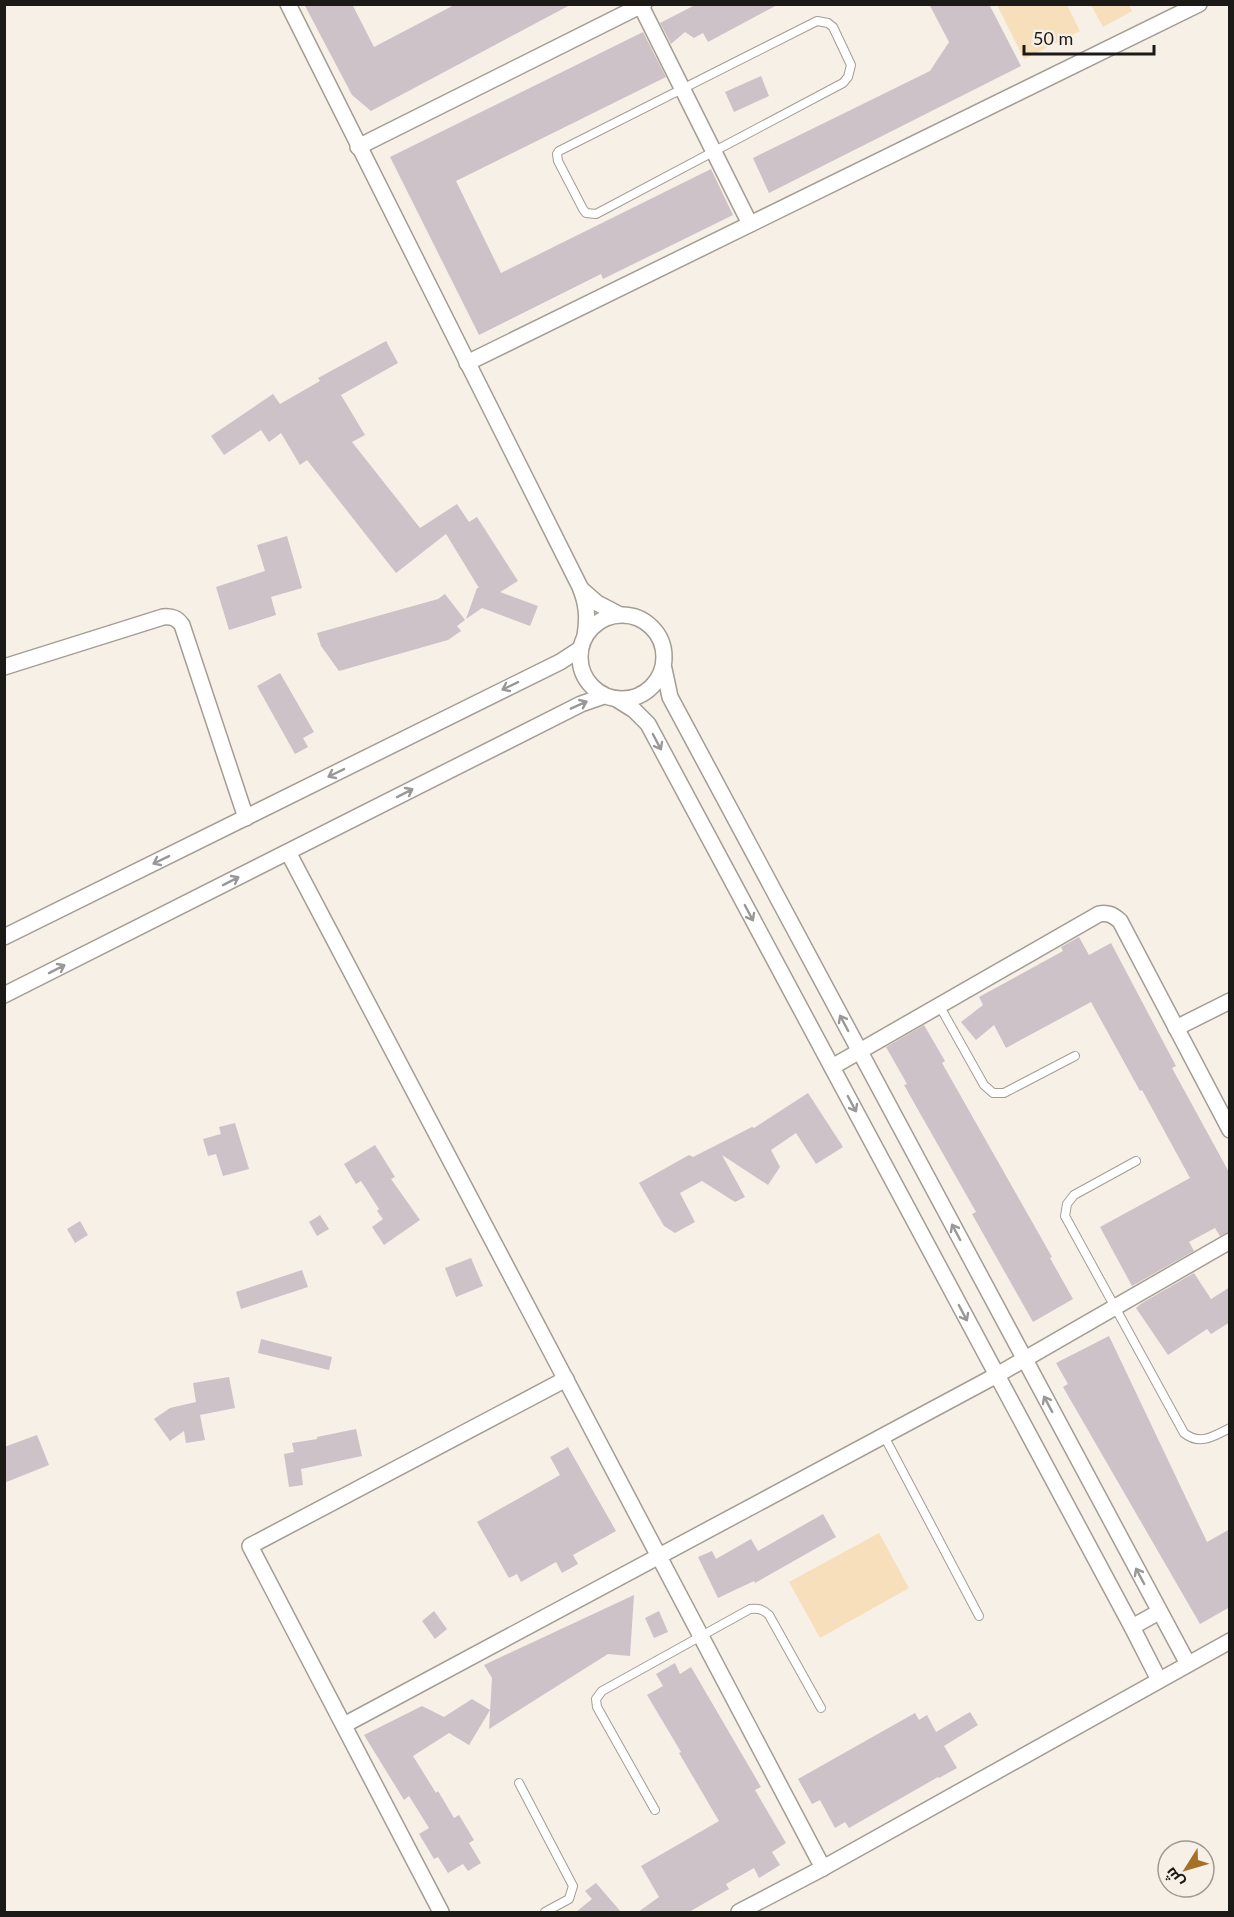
<svg xmlns="http://www.w3.org/2000/svg" width="1234" height="1917" font-family="Lato,Cairo,sans-serif">
  <rect width="100%" height="100%" fill="#f7f0e7"/>
  <g fill="#f8dfbc">
    <polygon points="997,5 1067,5 1080,31 1024,59"/>
    <polygon points="1091,5 1129,5 1132,11 1103,27"/>
    <polygon points="879,1533 909,1588 820,1638 789,1582"/>
  </g>
  <g fill="#cdc2c8">
    <polygon points="304,4 352,4 374,47 456,4 572,4 371,111 352,95"/>
    <polygon points="697,4 779,4 708,42 703,33 694,38 685,32 671,44 660,23"/>
    <polygon points="929,4 989,4 1021,66 769,193 753,158 930,71 949,42"/>
    <polygon points="643,32 666,77 456,181 501,273 711,169 733,215 603,279 601,274 479,335 390,157"/>
    <polygon points="761,76 769,96 734,112 725,92"/>
    <polygon points="386,341 398,363 341,395 365,435 352,442 420,528 457,504 469,522 477,517 518,581 500,592 538,606 530,626 482,608 466,619 477,588 479,588 446,534 396,573 307,460 300,465 281,433 269,442 261,430 224,455 211,436 273,394 280,404 320,381 318,378"/>
    <polygon points="287,536 302,588 271,597 276,615 229,630 216,587 265,571 257,545"/>
    <polygon points="445,594 465,620 457,626 461,631 448,640 339,671 321,646 317,633 438,599"/>
    <polygon points="280,673 314,732 303,738 308,747 295,754 257,686"/>
    <polygon points="1079,937 1089,955 1111,943 1176,1066 1172,1068 1230,1174 1230,1231 1220,1236 1215,1228 1189,1242 1194,1251 1132,1286 1100,1227 1190,1178 1142,1090 1140,1091 1091,1002 1006,1048 994,1025 976,1040 961,1022 983,1005 979,997 1063,951 1061,947"/>
    <polygon points="924,1025 945,1061 942,1063 1052,1257 1050,1258 1073,1299 1033,1322 972,1214 976,1212 904,1085 907,1084 886,1047"/>
    <polygon points="808,1093 843,1147 816,1164 796,1133 771,1150 780,1167 768,1185 722,1155 745,1197 735,1202 702,1181 680,1193 695,1222 675,1233 664,1226 639,1183 689,1155 693,1157 752,1127 754,1128"/>
    <polygon points="235,1123 249,1169 223,1176 216,1154 208,1156 203,1139 221,1134 219,1127"/>
    <polygon points="375,1145 395,1177 391,1179 420,1220 384,1245 372,1227 383,1219 377,1211 379,1209 361,1181 356,1184 344,1164"/>
    <polygon points="320,1215 329,1229 317,1236 309,1222"/>
    <polygon points="80,1221 88,1235 75,1243 67,1229"/>
    <polygon points="471,1258 483,1286 456,1297 445,1268"/>
    <polygon points="302,1270 308,1287 241,1309 236,1292"/>
    <polygon points="1194,1273 1211,1299 1230,1287 1230,1322 1211,1334 1207,1329 1168,1355 1136,1308 1142,1303"/>
    <polygon points="1109,1336 1207,1542 1230,1529 1230,1607 1200,1624 1063,1387 1068,1384 1056,1363"/>
    <polygon points="261,1339 332,1357 329,1370 258,1353"/>
    <polygon points="229,1377 235,1408 200,1415 205,1440 186,1443 184,1431 170,1441 154,1419 170,1408 196,1402 193,1383"/>
    <polygon points="356,1429 362,1456 301,1469 303,1485 289,1487 284,1454 294,1452 292,1443 317,1439 317,1437"/>
    <polygon points="37,1435 49,1465 4,1483 4,1447"/>
    <polygon points="568,1447 616,1531 573,1555 578,1564 562,1573 556,1562 521,1582 517,1574 509,1578 477,1522 560,1475 550,1457"/>
    <polygon points="823,1514 836,1537 755,1583 754,1581 718,1598 698,1557 712,1551 716,1559 751,1539 758,1551"/>
    <polygon points="634,1595 630,1656 608,1654 489,1729 492,1678 484,1665"/>
    <polygon points="434,1611 447,1629 435,1639 422,1621"/>
    <polygon points="659,1611 668,1632 654,1638 645,1618"/>
    <polygon points="675,1663 680,1674 691,1667 761,1787 755,1790 786,1843 772,1852 780,1865 759,1878 754,1868 726,1884 729,1889 689,1912 638,1912 659,1897 641,1866 719,1821 679,1753 681,1752 647,1695 663,1686 656,1674"/>
    <polygon points="472,1699 490,1710 469,1745 449,1733 413,1756 436,1793 438,1791 454,1818 459,1815 474,1840 469,1843 481,1863 468,1871 463,1864 448,1873 438,1857 434,1859 419,1834 429,1828 409,1796 404,1800 364,1735 422,1706 444,1717"/>
    <polygon points="970,1712 978,1725 944,1746 957,1768 939,1778 938,1777 849,1828 845,1822 835,1828 820,1800 812,1804 798,1779 915,1713 919,1720 927,1715 936,1732"/>
    <polygon points="596,1883 621,1912 576,1912 592,1899 585,1891"/>
  </g>
  <g fill="none" stroke-linecap="round" stroke-linejoin="round">
    <g stroke="#a39d94" stroke-width="10">
      <g id="lane">
        <polygon points="817,21 828,23 833,27 851,65 848,77 843,83 596,214 586,213 583,209 558,161 557,154 559,151"/>
        <polyline points="939,1005 984,1085 993,1093 1004,1093 1075,1056"/>
        <path d="M 1136,1161 L 1074,1195 L 1067,1204 L 1065,1216 L 1184,1433 C 1200,1446 1214,1436 1230,1428"/>
        <polyline points="884,1436 979,1616"/>
        <polyline points="519,1783 573,1886 569,1899 545,1912"/>
        <path d="M 655,1810 L 597,1707 L 596,1699 L 602,1691 L 750,1609 C 758,1608 763,1609 769,1615 L 821,1708"/>
      </g>
    </g>
    <g stroke="#a39d94" stroke-width="18">
      <g id="street">
        <path d="M 288,4 L 580,587 C 587,604 588,618 585,636"/>
        <polyline points="640,4 750,224"/>
        <polyline points="358,147 644,4"/>
        <polyline points="467,363 1199,4"/>
        <polyline points="581,589 597,603 618,614"/>
        <circle cx="622" cy="657" r="42"/>
        <path d="M 4,667 L 163,617 C 172,616 177,618 182,625 L 246,818"/>
        <polyline points="664,669 670,697 1188,1664"/>
        <polyline points="618,700 634,710 648,724 1132,1627 1159,1680"/>
        <polyline points="288,852 823,1868"/>
        <polyline points="4,937 560,662 580,649"/>
        <polyline points="4,995 581,704 604,696"/>
        <polyline points="1176,1028 1230,1001"/>
        <path d="M 832,1067 L 1099,914 C 1108,912 1113,915 1120,921 L 1230,1130"/>
        <polyline points="1132,1627 1159,1612"/>
        <polyline points="344,1725 997,1375 1230,1241"/>
        <polyline points="441,1912 250,1546 566,1379"/>
        <polyline points="739,1912 823,1868 1230,1641"/>
      </g>
    </g>
    <use href="#lane" stroke="#fff" stroke-width="8"/>
    <use href="#street" stroke="#fff" stroke-width="15"/>
  </g>
  <defs><path id="oneway-shaft" d="M-6 0H5M1.5-3L5.5 0L1.5 3" fill="none" stroke-width="1.6" stroke-linecap="round" stroke-linejoin="round" transform="scale(1.5)"/></defs>
  <g stroke="#999896">
    <use href="#oneway-shaft" transform="translate(510 686) rotate(154)"/>
    <use href="#oneway-shaft" transform="translate(579 705) rotate(-24)"/>
    <use href="#oneway-shaft" transform="translate(657 742) rotate(62)"/>
    <use href="#oneway-shaft" transform="translate(336 773) rotate(154)"/>
    <use href="#oneway-shaft" transform="translate(405 793) rotate(-27)"/>
    <use href="#oneway-shaft" transform="translate(161 860) rotate(154)"/>
    <use href="#oneway-shaft" transform="translate(231 881) rotate(-27)"/>
    <use href="#oneway-shaft" transform="translate(749 913) rotate(62)"/>
    <use href="#oneway-shaft" transform="translate(57 969) rotate(-27)"/>
    <use href="#oneway-shaft" transform="translate(844 1023) rotate(-118)"/>
    <use href="#oneway-shaft" transform="translate(852 1104) rotate(62)"/>
    <use href="#oneway-shaft" transform="translate(956 1232) rotate(-118)"/>
    <use href="#oneway-shaft" transform="translate(963 1313) rotate(62)"/>
    <use href="#oneway-shaft" transform="translate(1048 1404) rotate(-118)"/>
    <use href="#oneway-shaft" transform="translate(1140 1576) rotate(-118)"/>
  </g>
  <rect width="1234" height="1917" fill="none" stroke="#1c1a16" stroke-width="12"/>
  <g transform="translate(1186 1869) rotate(233)"><circle r="28" fill="#f7f0e7" stroke="#9f9a93" stroke-width="1.5"/>
  <path d="M0-4.5L10 22L0 15L-10 22Z" fill="#a57129"/>
  <text y="-9" font-size="16" font-weight="bold" text-anchor="middle" fill="#1c1a16">ش</text>
  </g>
  <path d="M1024 45v9h130v-9" fill="none" stroke="#1c1a16" stroke-width="3"/>
  <text x="1033" y="45" font-size="18" fill="#1c1a16" stroke="#f7f0e7" stroke-width="4.5" paint-order="stroke">50 m</text>
</svg>
